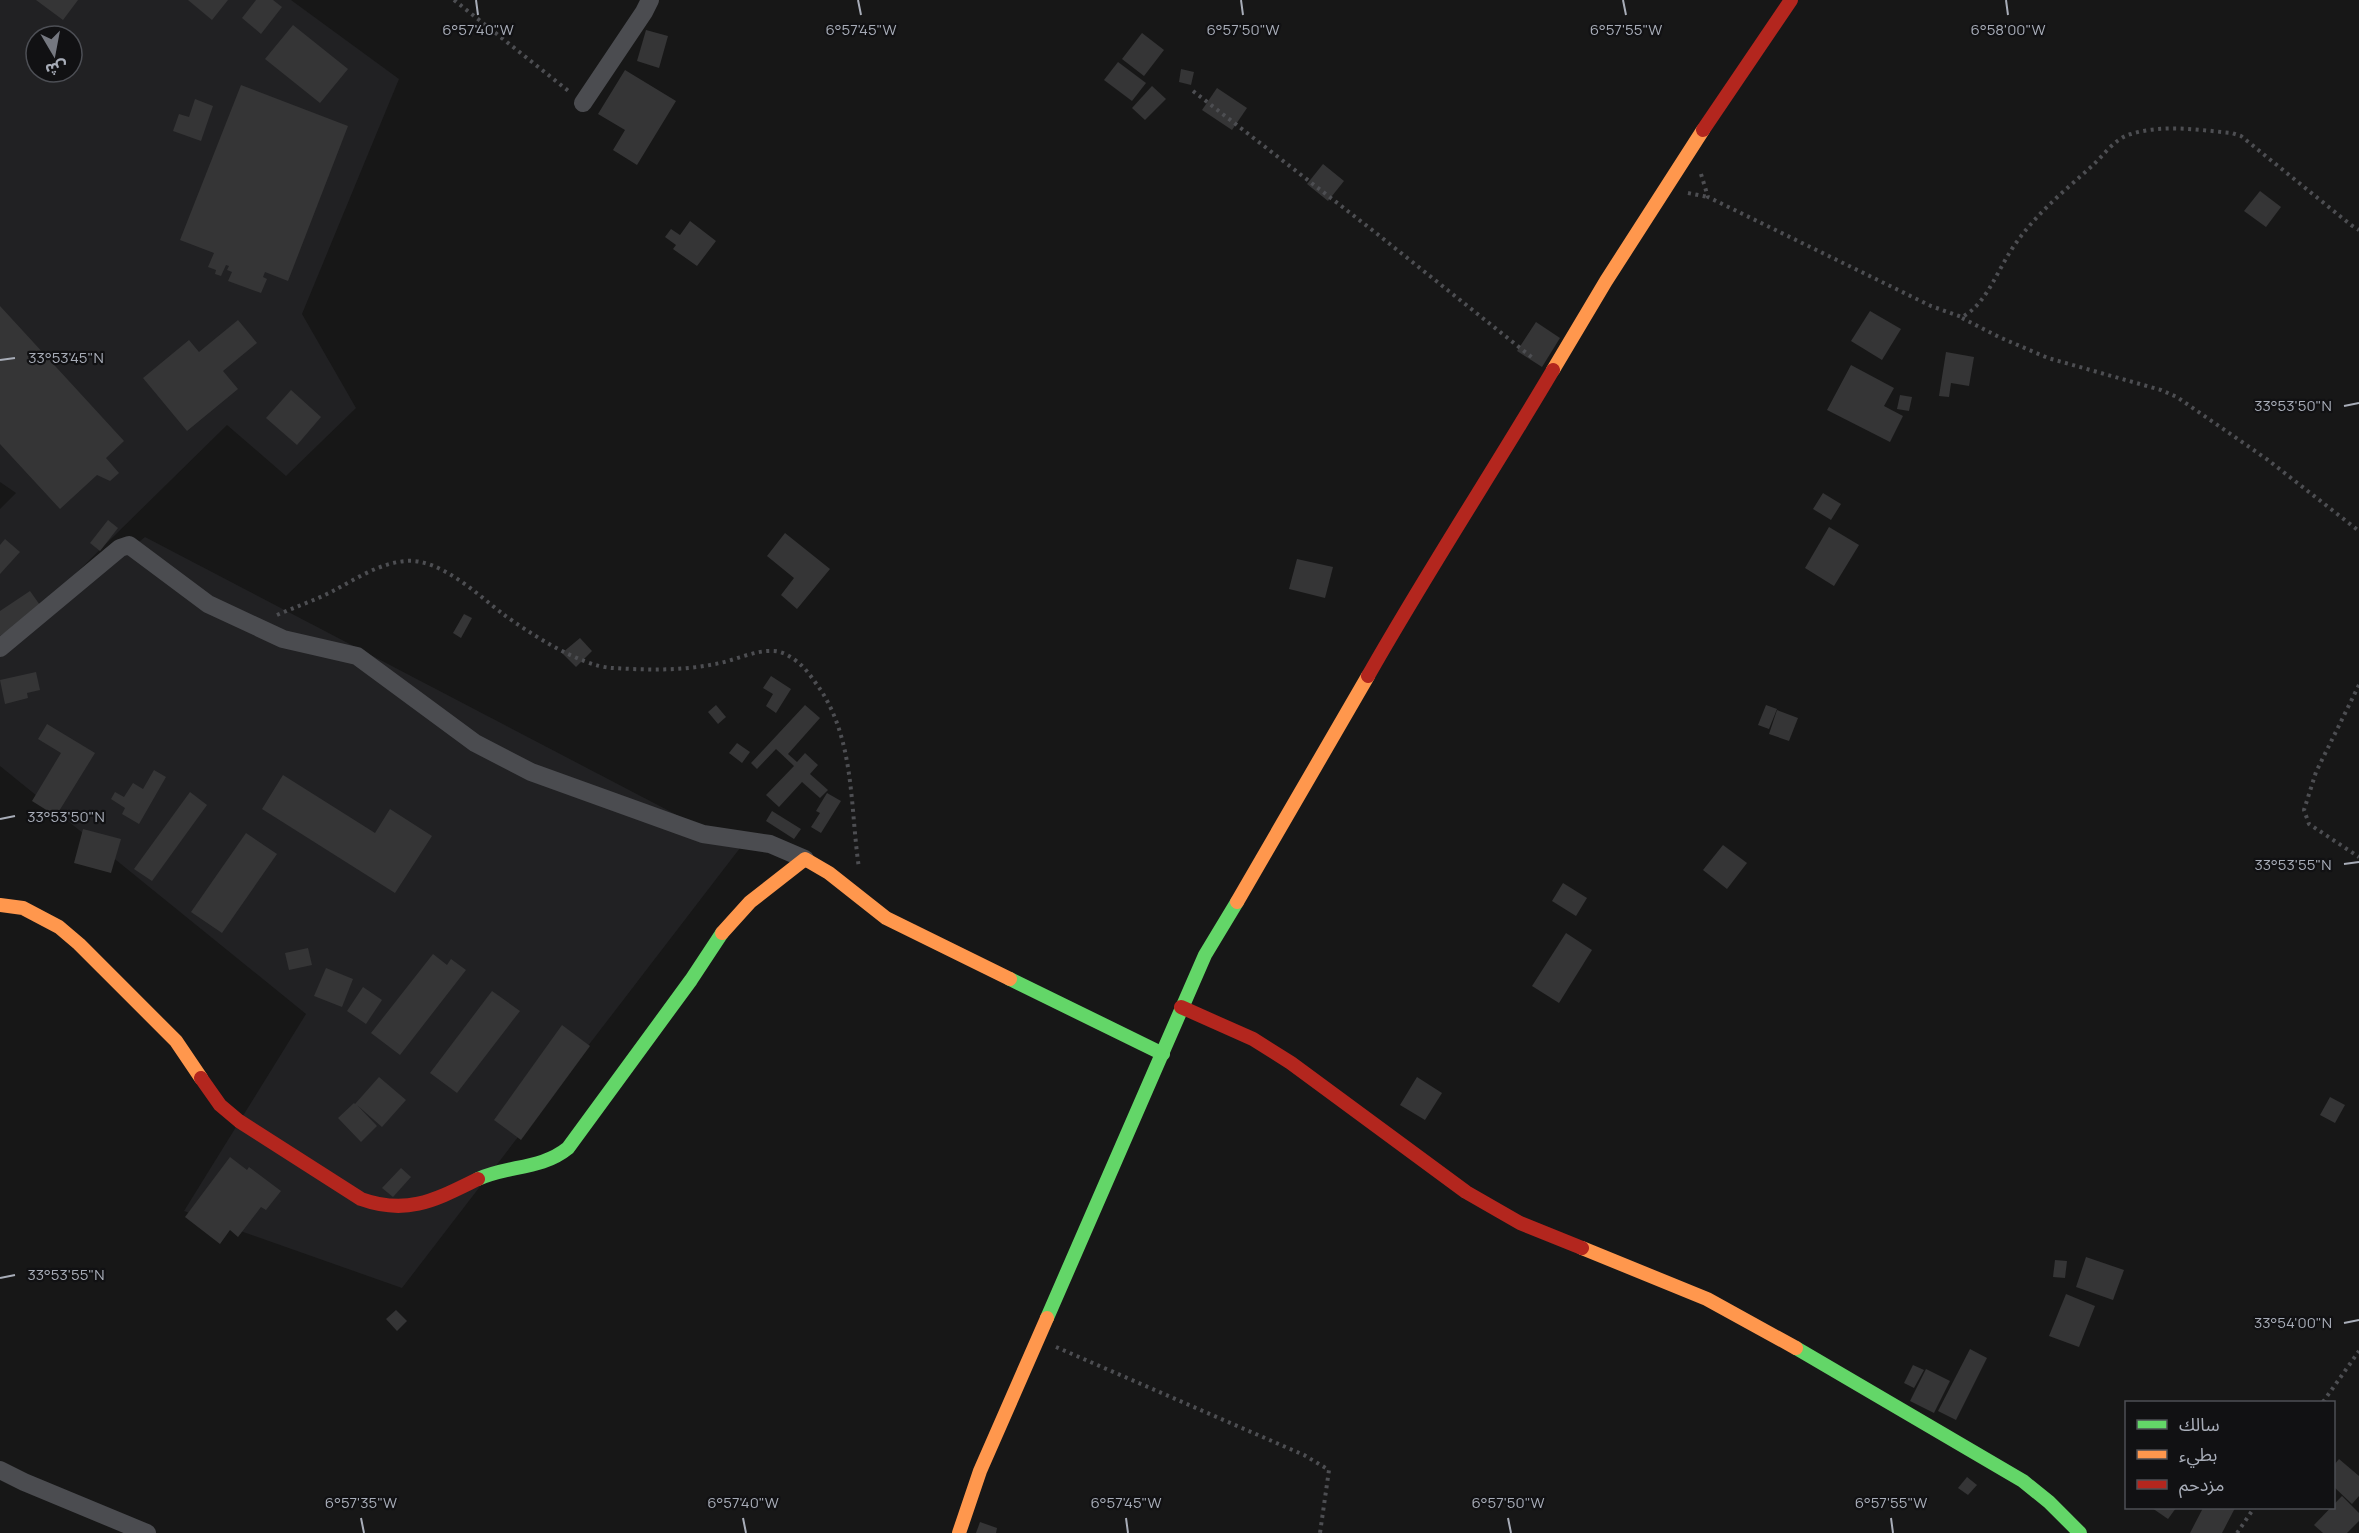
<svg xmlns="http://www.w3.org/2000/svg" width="2359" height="1533" font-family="Manrope,'Noto Sans Arabic',sans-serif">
  <rect width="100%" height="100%" fill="#171717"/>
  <g fill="#212123" fill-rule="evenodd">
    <path d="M 0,0 L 291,0 L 399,79 L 302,314 L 356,408 L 286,476 L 227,425 L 0,648 L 0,509 L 16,493 L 0,482 ZM 36,36 L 72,36 L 72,72 L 36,72 Z"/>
    <polygon points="145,537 740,848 402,1288 184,1211 306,1014 0,766 0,655"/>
  </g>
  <g fill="#353536">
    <polygon points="36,0 78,0 63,20"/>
    <polygon points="188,0 228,0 212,20"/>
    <polygon points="256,0 273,0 282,7 261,34 242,18"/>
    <polygon points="293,25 348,69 320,103 265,59"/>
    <polygon points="646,30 668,36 659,68 637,61"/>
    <polygon points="1142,33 1164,50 1144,76 1122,59"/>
    <polygon points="1118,62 1146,83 1132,101 1104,80"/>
    <polygon points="1181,69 1194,72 1191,85 1179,82"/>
    <polygon points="625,70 676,101 637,165 613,150 625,130 598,114"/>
    <polygon points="241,85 348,126 288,281 265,272 263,277 267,279 261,293 228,281 232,272 227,270 229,266 226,265 221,276 215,274 216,270 208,267 214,253 180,240"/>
    <polygon points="1152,86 1166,99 1145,120 1132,108"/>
    <polygon points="1217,88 1247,108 1232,130 1202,110"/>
    <polygon points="195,99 213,106 201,141 173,131 179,114 189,117"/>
    <polygon points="1323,164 1344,181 1328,201 1307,184"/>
    <polygon points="2260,191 2281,207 2266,227 2244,211"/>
    <polygon points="690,221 716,241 697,266 673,249 676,245 665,237 671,229 680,235"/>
    <polygon points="0,306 124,441 106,458 119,473 110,481 97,475 60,509 0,444"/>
    <polygon points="1870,311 1901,329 1882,360 1851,341"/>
    <polygon points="238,320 257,343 223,371 238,389 187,431 143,378 189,340 199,352"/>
    <polygon points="1536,322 1560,338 1542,367 1517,351"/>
    <polygon points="1946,352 1974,357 1969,386 1951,383 1949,397 1939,396"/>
    <polygon points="1851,365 1894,388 1884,406 1903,416 1890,442 1827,410"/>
    <polygon points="291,390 321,417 297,445 266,418"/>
    <polygon points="1900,395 1912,397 1909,411 1897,409"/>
    <polygon points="1823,493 1841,504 1831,520 1813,509"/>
    <polygon points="108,520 118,528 100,551 90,543"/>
    <polygon points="1829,527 1859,545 1834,586 1805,568"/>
    <polygon points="785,533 830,569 797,609 781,595 794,578 767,556"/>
    <polygon points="5,539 20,552 0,574 0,545"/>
    <polygon points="1297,559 1333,567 1325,598 1289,589"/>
    <polygon points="30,591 42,608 0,636 0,611"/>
    <polygon points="464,614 472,618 461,638 453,633"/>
    <polygon points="580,638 592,651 576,667 562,653"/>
    <polygon points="36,672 40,690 27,693 28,698 5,704 0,680"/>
    <polygon points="771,676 791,689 776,713 766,706 773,694 763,688"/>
    <polygon points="716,705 726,717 718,724 708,712"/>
    <polygon points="805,705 820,718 788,754 797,762 805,753 818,765 810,774 828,790 820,798 802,782 779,807 766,795 794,766 776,749 757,769 751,763"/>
    <polygon points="1766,705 1777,709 1769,729 1758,725"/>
    <polygon points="1777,710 1798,718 1789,741 1769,734"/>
    <polygon points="47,724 95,753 56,816 32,801 61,753 38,739"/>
    <polygon points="737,743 750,752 742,763 729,753"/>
    <polygon points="154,770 166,777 139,824 122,814 125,808 111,799 115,792 124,797 133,783 143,789"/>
    <polygon points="283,775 375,833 390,809 432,836 395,893 262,809"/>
    <polygon points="190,792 207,805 152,881 134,869"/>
    <polygon points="827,793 841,801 821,833 811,827 820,813 816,811"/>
    <polygon points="772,811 801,829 794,839 766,821"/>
    <polygon points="83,829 121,839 111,873 74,863"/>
    <polygon points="246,833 277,854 222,933 191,912"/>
    <polygon points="1723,845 1747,863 1727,889 1703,870"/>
    <polygon points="1563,883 1587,898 1576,916 1552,901"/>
    <polygon points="1566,933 1592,950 1559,1003 1532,986"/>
    <polygon points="308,948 312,965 289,970 285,953"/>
    <polygon points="433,954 447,965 451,959 466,970 400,1055 371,1033"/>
    <polygon points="326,968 353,979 342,1007 314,996"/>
    <polygon points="363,987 382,1000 366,1024 347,1011"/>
    <polygon points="492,991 520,1011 457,1093 430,1073"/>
    <polygon points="562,1025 590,1046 521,1140 494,1120"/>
    <polygon points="379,1077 406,1100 382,1127 357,1105 377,1126 361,1142 338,1118 354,1103 355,1104"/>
    <polygon points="1417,1077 1442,1093 1425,1120 1400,1105"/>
    <polygon points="2330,1097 2345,1105 2335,1123 2320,1115"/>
    <polygon points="230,1157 247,1170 249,1167 281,1191 266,1210 261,1207 238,1237 230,1230 220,1244 185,1217"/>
    <polygon points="401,1168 411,1177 393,1197 382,1188"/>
    <polygon points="2086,1257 2124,1270 2113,1300 2076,1287"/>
    <polygon points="2055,1260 2067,1261 2065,1278 2053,1277"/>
    <polygon points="2066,1294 2095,1306 2079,1347 2049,1336"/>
    <polygon points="396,1310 407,1321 397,1331 386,1319"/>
    <polygon points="1970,1349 1987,1358 1956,1420 1938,1411"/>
    <polygon points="1913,1365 1924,1370 1914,1388 1904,1383"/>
    <polygon points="1926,1369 1950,1381 1934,1413 1910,1401"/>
    <polygon points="2339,1459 2359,1476 2359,1496 2352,1504 2334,1487 2334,1465"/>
    <polygon points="1967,1477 1977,1485 1968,1495 1958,1488"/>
    <polygon points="2342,1496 2359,1513 2359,1521 2347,1533 2323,1533 2314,1525"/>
    <polygon points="2152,1508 2176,1508 2168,1519"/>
    <polygon points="2203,1508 2235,1508 2222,1533 2190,1533"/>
    <polygon points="980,1522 997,1528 996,1533 976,1533"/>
  </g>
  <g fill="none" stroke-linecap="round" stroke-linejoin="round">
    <g stroke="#4d4e52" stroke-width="4" stroke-dasharray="3 4.5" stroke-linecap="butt">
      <polyline points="454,0 571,93"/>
      <polyline points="1193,91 1376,233 1534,359"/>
      <path d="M 1701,174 L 1708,197 L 1931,306 L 1962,317 C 1985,305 1996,274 2010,252 C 2031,218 2063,192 2092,166 C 2104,155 2115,138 2131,134 C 2163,124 2199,130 2232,133 L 2241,136 L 2351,225 L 2359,230"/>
      <polyline points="1688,193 1708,197"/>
      <polyline points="1962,318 1999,337 2048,358 2161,390 2177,397 2268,460 2359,531"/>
      <path d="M 277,615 C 295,607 313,601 331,592 C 354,580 379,563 406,561 C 440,558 478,595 503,614 C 529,633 580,666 612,668 C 646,670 682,671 715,664 C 734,661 754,650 773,651 C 783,651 793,658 800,664 C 808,671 814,681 820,689 C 855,742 850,808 859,868"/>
      <polyline points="2359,685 2316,772 2304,810 2309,824 2359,857"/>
      <polyline points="1056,1347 1304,1455 1329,1470 1320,1533"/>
      <polyline points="2323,1402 2359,1351"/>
      <polyline points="2237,1533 2254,1508"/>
    </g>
    <g stroke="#4b4c50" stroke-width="18">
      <polyline points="583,103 644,12 650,0"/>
      <polyline points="0,648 120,548 129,545 208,604 283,639 357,656 475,743 531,772 703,834 770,844 805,859"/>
      <polyline points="0,1470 24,1482 147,1533"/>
    </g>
    <g stroke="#63d668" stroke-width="14">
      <polyline points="1010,979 1163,1054"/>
      <path d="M 478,1179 C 508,1165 541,1170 568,1148 L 691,980 L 722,933"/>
      <polyline points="1047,1318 1205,955 1237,902"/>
      <polyline points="1796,1348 2023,1481 2049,1502 2080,1533"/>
    </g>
    <g stroke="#ff974d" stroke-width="14">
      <polyline points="1553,370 1606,281 1703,130"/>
      <polyline points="1237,902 1368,676"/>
      <polyline points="0,905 23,908 59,927 79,944 176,1041 201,1078"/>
      <polyline points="722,933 750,902 805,859 829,873 886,918 1010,979"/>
      <polyline points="1582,1248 1707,1299 1796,1348"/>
      <polyline points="959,1533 980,1471 1047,1318"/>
    </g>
    <g stroke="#b3261e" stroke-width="14">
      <polyline points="1703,130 1791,0"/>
      <path d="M 1368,676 C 1427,572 1492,473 1553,370"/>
      <polyline points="1181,1007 1253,1039 1291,1063 1466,1192 1520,1223 1582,1248"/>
      <path d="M 201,1078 L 220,1105 L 239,1121 L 361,1199 C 408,1216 437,1199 478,1179"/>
    </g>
  </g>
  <path fill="none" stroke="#a8adb8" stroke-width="2" d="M 476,0 L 478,15M 858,0 L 861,15M 1241,0 L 1243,15M 1623,0 L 1626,15M 2006,0 L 2008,15M 0,360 L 15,358M 2344,406 L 2359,403M 0,819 L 15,816M 2344,864 L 2359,862M 0,1278 L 15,1275M 2344,1323 L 2359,1320M 361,1518 L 364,1533M 743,1518 L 746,1533M 1126,1518 L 1128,1533M 1508,1518 L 1511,1533M 1891,1518 L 1893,1533"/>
  <g font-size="15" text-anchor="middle" fill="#a8adb8" stroke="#111113" stroke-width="4.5" stroke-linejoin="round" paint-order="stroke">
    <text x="478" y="35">6°57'40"W</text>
    <text x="861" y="35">6°57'45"W</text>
    <text x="1243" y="35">6°57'50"W</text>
    <text x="1626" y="35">6°57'55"W</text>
    <text x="2008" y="35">6°58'00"W</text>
    <text x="66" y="363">33°53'45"N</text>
    <text x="2293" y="411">33°53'50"N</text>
    <text x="66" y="822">33°53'50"N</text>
    <text x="2293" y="870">33°53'55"N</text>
    <text x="66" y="1280">33°53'55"N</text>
    <text x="2293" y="1328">33°54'00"N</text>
    <text x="361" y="1508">6°57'35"W</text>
    <text x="743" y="1508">6°57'40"W</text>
    <text x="1126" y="1508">6°57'45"W</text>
    <text x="1508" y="1508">6°57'50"W</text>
    <text x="1891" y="1508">6°57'55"W</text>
  </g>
  <rect x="2125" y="1401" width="210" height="108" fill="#111113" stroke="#4d4f55" stroke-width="1.5"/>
  <rect x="2137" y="1420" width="30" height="9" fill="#63d668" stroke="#4d4f55" stroke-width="1.5"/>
  <text x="2179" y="1431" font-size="18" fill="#a8adb8">سالك</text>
  <rect x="2137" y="1450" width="30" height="9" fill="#ff974d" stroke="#4d4f55" stroke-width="1.5"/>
  <text x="2179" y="1461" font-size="18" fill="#a8adb8">بطيء</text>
  <rect x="2137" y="1480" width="30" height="9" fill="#b3261e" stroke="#4d4f55" stroke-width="1.5"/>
  <text x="2179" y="1491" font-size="18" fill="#a8adb8">مزدحم</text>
  <g transform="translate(54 54) rotate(170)"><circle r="28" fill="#111113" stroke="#4d4f55" stroke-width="1.5"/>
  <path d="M0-4.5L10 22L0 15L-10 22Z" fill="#757880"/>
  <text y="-9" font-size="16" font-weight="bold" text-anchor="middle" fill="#a8adb8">ش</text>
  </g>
</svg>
